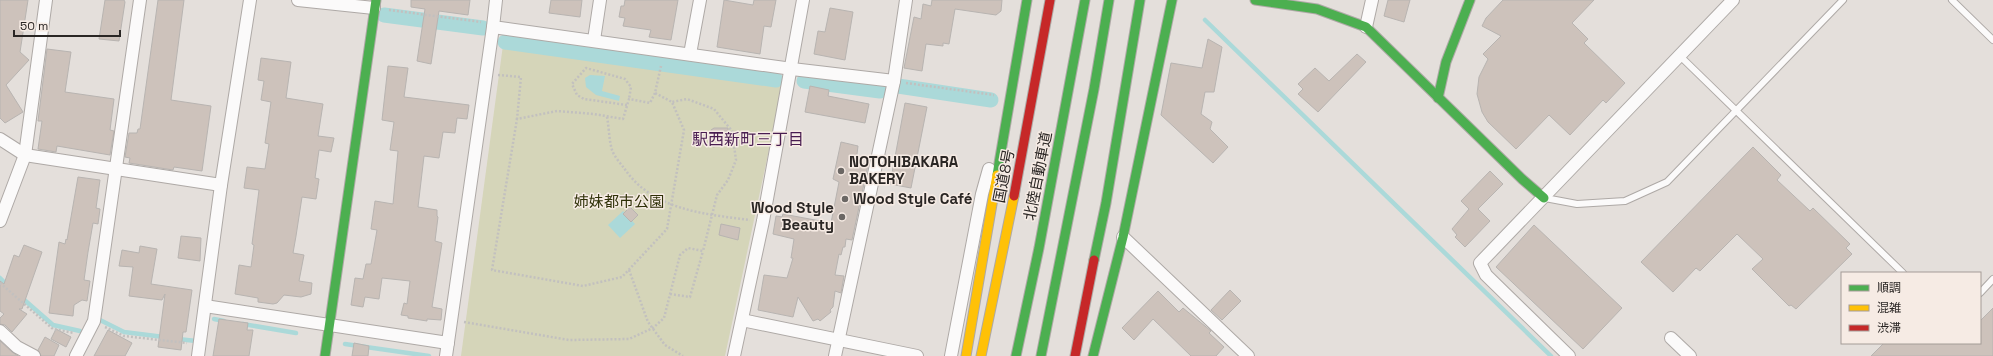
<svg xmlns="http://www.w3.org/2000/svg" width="1993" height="356" font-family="'Space Grotesk','Noto Sans JP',sans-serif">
  <rect width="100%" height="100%" fill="#e4dfdb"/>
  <polygon fill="#d5d5b9" points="503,45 783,84 725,356 461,356"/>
  <g fill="#abd9d9">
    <polygon points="590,75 605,76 602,91 620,96 619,101 596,95 586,87 585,78"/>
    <polygon points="623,211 635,224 620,238 608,225"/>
  </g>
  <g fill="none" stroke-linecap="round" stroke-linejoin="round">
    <g stroke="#abd9d9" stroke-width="4.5">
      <polyline points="1205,20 1551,356"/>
      <polyline points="0,278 9,287"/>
      <polyline points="21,297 53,325 80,331"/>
      <polyline points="98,319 124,332 164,337"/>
      <polyline points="214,319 224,321"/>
      <polyline points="243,324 296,333"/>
      <polyline points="178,339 196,341"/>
      <polyline points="345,344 429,356"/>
    </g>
    <g stroke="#abd9d9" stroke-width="15">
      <polyline points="384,15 483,28"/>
      <polyline points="505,42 776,80"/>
      <polyline points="804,81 880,91"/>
      <polyline points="898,86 991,100"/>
    </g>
  </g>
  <g fill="#cdc2bb" stroke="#b8b4b1">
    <polygon points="0,0 28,0 20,52 29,60 6,85 23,112 5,123 0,118"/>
    <polygon points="105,0 124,0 125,2 119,41 99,39"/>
    <polygon points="158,0 184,0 171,100 211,106 202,171 174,167 173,170 129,163 130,158 125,157 129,133 137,133 138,129 140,129"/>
    <polygon points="411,0 470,0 468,15 439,11 431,64 417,61 425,9 411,7"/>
    <polygon points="551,0 582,0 580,17 549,13"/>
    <polygon points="625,0 678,0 671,40 649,37 651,30 623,26 625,18 619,17 621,6 624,6"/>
    <polygon points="724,0 753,5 754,0 776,0 771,27 764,26 760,54 717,47"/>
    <polygon points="932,0 1002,0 1001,11 996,15 955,9 949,44 943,43 943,46 926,44 922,71 904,68 914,17 921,19 923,4 931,6"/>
    <polygon points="1388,0 1410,0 1404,22 1384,16"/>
    <polygon points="1503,0 1594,0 1572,23 1588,39 1584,43 1625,83 1606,103 1603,100 1570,135 1549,115 1516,149 1488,122 1482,112 1477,94 1479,77 1488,59 1483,54 1501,36 1482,26 1486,18"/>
    <polygon points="830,8 853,12 845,60 814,54 818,31 825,32"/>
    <polygon points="1208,39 1222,47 1214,92 1205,92 1201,114 1212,122 1210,129 1228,147 1213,163 1161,115 1171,63 1202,68"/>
    <polygon points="47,49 71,52 65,92 114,99 110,130 114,131 110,155 57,146 56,152 38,149 42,121 38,121"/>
    <polygon points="1357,54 1366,62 1318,112 1298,94 1303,89 1298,84 1315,68 1329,81"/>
    <polygon points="261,58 291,62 286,98 323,104 318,136 334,138 331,152 319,150 315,178 319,179 316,199 302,197 296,236 293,253 304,255 299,281 312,283 311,294 301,297 284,295 277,303 273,304 258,302 258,298 235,294 239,265 251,267 254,245 252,244 259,190 244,188 247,167 265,169 269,144 265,143 271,102 261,100 264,81 258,80"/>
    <polygon points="388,66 408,68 404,97 469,105 467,119 457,118 455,133 443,132 439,158 424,156 418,207 437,210 437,216 438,217 435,241 442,243 432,307 442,309 441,320 427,319 427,321 408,318 408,316 401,315 404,303 407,304 410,281 382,278 379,299 365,297 363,307 351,305 355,278 363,279 366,264 371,264 377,230 371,229 375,201 393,204 398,151 390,150 394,122 382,120"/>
    <polygon points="810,86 829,90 828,96 869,104 865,123 805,112"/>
    <polygon points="905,103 927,107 911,188 890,184"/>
    <polygon points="714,128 728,128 728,144 713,147 711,130"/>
    <polygon points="841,142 858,146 856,162 868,165 852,240 846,239 845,247 843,247 841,255 839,254 835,275 844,276 841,293 835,291 833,307 830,310 831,312 820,321 818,319 813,321 798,297 793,317 758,310 764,275 787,278 793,258 791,258 794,239 773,234 776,216 782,217 783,214 831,223 839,182 833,179"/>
    <polygon points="1753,147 1781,175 1777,180 1810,211 1813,208 1850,244 1846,248 1852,254 1796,309 1791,305 1789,306 1752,269 1763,259 1737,234 1700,271 1696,268 1673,292 1641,262"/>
    <polygon points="1490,171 1503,184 1478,209 1490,221 1465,247 1455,237 1457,235 1452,229 1469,209 1461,201"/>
    <polygon points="78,177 100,180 96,208 100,209 98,224 93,223 88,252 84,280 90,281 87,301 82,300 74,305 73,316 49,313 59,242 65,244 66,239 67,240"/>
    <polygon points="630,207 638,215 631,222 623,214"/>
    <polygon points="721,224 740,228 738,240 719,235"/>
    <polygon points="1534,225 1622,308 1583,349 1496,267"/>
    <polygon points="181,236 201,238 200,261 178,258"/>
    <polygon points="24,245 42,252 22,309 19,309 27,314 12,332 5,325 0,324 0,318 4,314 0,311 0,281 4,284 14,255 19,257"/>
    <polygon points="140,246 157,249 151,284 192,290 186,332 183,332 181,350 158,347 165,294 162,300 129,296 133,267 119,266 122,250 139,253"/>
    <polygon points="1230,290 1241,301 1222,320 1211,310"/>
    <polygon points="1158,291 1179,312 1183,308 1211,331 1209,333 1224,347 1216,356 1191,356 1153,319 1134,340 1122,328"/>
    <polygon points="1993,308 1993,356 1871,356 1884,343 1980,343 1980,321"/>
    <polygon points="219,319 248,323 247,330 253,330 249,356 213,356"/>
    <polygon points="56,329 71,337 66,347 51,339"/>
    <polygon points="108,330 132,343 125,356 94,356"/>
    <polygon points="45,337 59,345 54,356 41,356 38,350"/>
    <polygon points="0,341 12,352 18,356 0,356"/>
    <polygon points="354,343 369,346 368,356 352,356"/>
  </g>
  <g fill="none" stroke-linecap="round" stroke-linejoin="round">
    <g stroke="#aea9a6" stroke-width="8">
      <g id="lane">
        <polyline points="1952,0 1993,40"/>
        <polyline points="1680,56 1903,273"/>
        <polyline points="1545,198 1577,204 1625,201 1667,182 1843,0"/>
        <polyline points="1980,293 1993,279"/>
      </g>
    </g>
    <g stroke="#aea9a6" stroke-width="14">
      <g id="street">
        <polyline points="298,0 374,8"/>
        <polyline points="496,0 493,27 792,69 894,81"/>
        <polyline points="1366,27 1372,0"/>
        <polyline points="594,40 600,0"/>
        <polyline points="690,54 700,0"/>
        <polyline points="0,139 25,155 221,185"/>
        <polyline points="0,221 25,155 46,0"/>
        <polyline points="1123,237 1248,356"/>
        <polyline points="205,306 448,343"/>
        <polyline points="742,320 917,356"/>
        <polyline points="0,331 17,347 34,356"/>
        <polyline points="1671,338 1690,356"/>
        <polyline points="76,356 94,321 140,0"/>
        <polyline points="198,356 221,185 250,0"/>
        <polyline points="446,356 493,27"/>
        <polyline points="734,356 763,221 803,0"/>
        <polyline points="835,356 894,81 906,0"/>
        <polyline points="951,356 982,194 989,169"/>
        <polyline points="1569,356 1486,275 1480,263 1733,0"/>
      </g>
    </g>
    <g stroke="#aea9a6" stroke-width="11">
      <g id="fast">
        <polyline points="1255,0 1317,9 1366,27 1522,179 1544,198"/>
        <polyline points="1438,98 1446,62 1470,0"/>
        <polyline points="997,175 1027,0"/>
        <polyline points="1094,260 1106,203 1140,0"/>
        <polyline points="325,356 376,0"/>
        <polyline points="1016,356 1039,248 1085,0"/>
        <polyline points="1041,356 1094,89 1109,0"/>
        <polyline points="1093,356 1123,237 1172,0"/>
      </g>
    </g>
    <g stroke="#aea9a6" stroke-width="11">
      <g id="slow">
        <polyline points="966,356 997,175"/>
        <polyline points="981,356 1014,196"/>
      </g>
    </g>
    <g stroke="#aea9a6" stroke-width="11">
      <g id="jam">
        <polyline points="1014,196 1050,0"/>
        <polyline points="1075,356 1094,260"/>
      </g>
    </g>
    <g stroke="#c2c0bf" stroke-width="2.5" stroke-dasharray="2 2" stroke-linecap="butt">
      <polyline points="389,10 481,22"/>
      <polyline points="498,75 521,77 517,119"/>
      <polyline points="906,83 994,95"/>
      <polyline points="655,93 650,103 629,99 623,119 594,114 557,111 517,119 492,270 583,286 622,277 667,229 684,130 672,102 655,93 661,66"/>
      <polyline points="627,105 584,99 577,95 572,84 586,68 625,79 631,87 629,99"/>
      <path d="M 607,117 C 609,127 609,140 612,150 C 614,156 620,163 624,168 C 652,210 704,214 750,220"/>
      <polyline points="629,270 648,322 665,345 683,356"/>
      <polyline points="0,283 53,329 74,333"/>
      <polyline points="670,294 690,297 703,251"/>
      <polyline points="464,322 569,340 629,339 653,328 664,318 680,255 688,248 703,251 717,195 728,180 736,160 732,131 714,109 687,99 672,102"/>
      <polyline points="105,327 124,336 187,343"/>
    </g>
    <use href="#lane" stroke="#fbfafa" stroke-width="6"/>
    <use href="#street" stroke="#fbfafa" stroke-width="12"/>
    <use href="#fast" stroke="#4caf50" stroke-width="9"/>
    <use href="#slow" stroke="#ffc107" stroke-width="9"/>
    <use href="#jam" stroke="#c62828" stroke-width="9"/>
  </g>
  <g fill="#6b6764" stroke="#f6ebe4" stroke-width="1.5">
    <circle cx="841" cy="171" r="4"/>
    <circle cx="845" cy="199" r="4"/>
    <circle cx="842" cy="217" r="4"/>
  </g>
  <g text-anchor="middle" stroke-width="3" stroke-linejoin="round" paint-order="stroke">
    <g font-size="15" font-weight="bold" fill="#2a2624" stroke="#f6ebe4" text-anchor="start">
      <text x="849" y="167">NOTOHIBAKARA<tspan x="849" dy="17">BAKERY</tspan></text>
      <text x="853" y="204">Wood Style Café</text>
      <text x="834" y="213" text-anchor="end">Wood Style<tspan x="834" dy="17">Beauty</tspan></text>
    </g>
    <g font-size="15" fill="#2a2624" stroke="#f6ebe4">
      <text transform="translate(1004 176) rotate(-79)" y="5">国道8号</text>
      <text transform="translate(1038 176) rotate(-79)" y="5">北陸自動車道</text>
    </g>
    <g font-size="15" fill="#2d2f06" stroke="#f6ebe4">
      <text x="619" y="207">姉妹都市公園</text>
    </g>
    <g font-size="16" fill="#491d51" stroke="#f6ebe4">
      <text x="748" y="145">駅西新町三丁目</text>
    </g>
  </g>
  <rect x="1841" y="272" width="140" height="72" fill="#f6ebe4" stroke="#a49c97"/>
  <rect x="1849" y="285" width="20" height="6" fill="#4caf50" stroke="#a49c97"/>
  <text x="1877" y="292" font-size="12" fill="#2a2624">順調</text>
  <rect x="1849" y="305" width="20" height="6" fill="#ffc107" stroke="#a49c97"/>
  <text x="1877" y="312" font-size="12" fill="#2a2624">混雑</text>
  <rect x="1849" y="325" width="20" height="6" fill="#c62828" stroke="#a49c97"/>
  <text x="1877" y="332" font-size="12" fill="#2a2624">渋滞</text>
  <path d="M14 30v6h106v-6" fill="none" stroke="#2a2624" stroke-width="2"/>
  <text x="20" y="30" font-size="12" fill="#2a2624" stroke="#f6ebe4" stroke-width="3" paint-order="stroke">50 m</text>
</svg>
